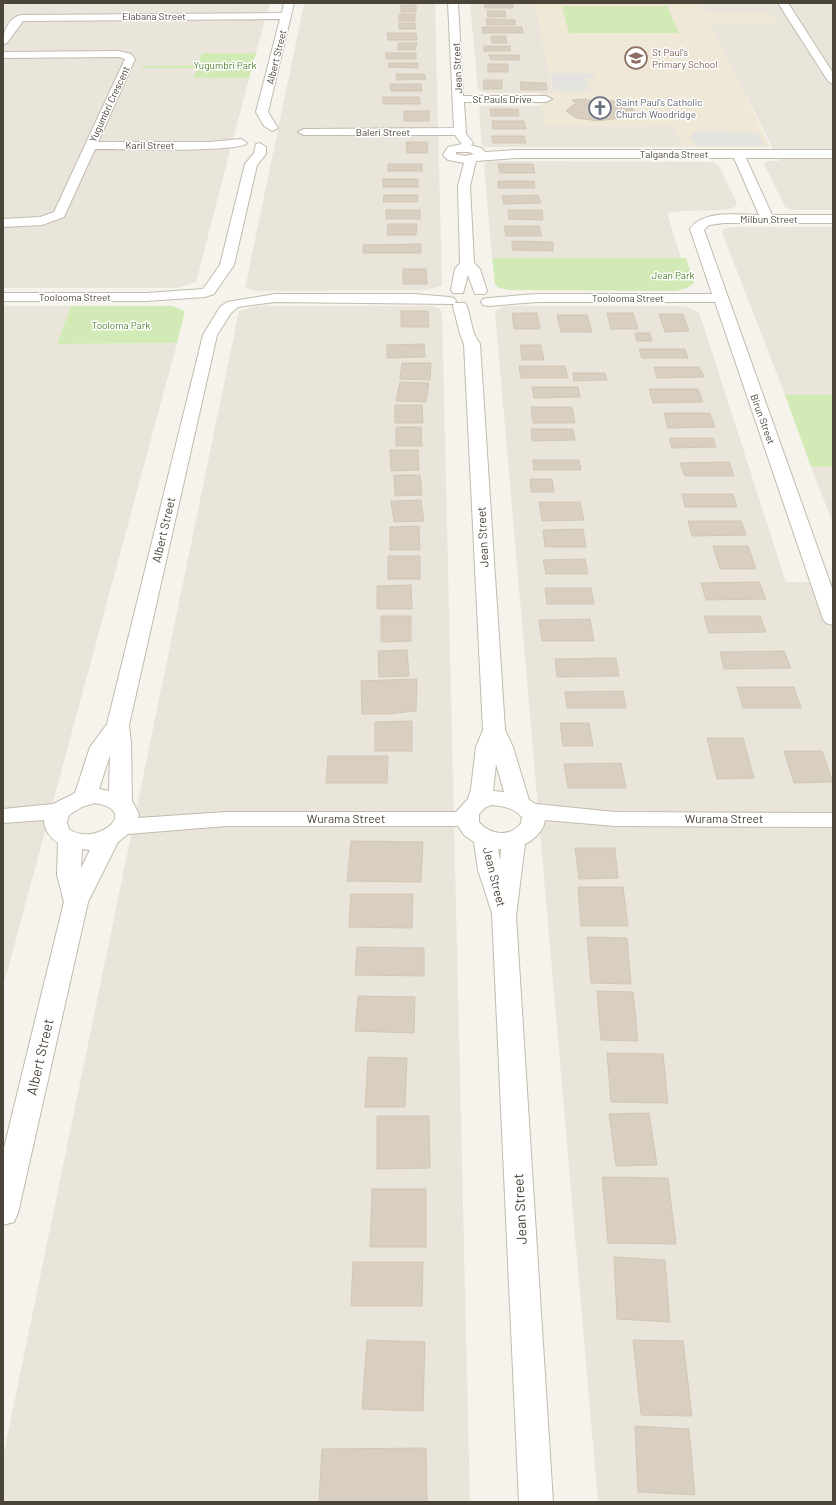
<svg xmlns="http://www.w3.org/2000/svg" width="836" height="1505" font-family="Barlow,sans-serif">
  <rect width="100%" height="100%" fill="#f6f3ec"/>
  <g fill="#eae5da">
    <polygon points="3,3 270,3 256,53 202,53 198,65 141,66 140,68 197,68 194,78 249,78 196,282 178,288 3,288"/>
    <polygon points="470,3 535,3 553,93 488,93 478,90"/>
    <polygon points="700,3 833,3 833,210 793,210 785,207 764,164 768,161 779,161 709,23 776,23 705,13"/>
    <polygon points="304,4 435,4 442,286 426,290 256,291 245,288"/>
    <polygon points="484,106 542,106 545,125 675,126 682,147 482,147 479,107"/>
    <polygon points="490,161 714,162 719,166 737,203 735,207 726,210 683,211 667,213 681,258 492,258 484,166 485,163"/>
    <polygon points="732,227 833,227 833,395 785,395 722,232 725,229"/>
    <polygon points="3,306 71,306 58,344 177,343 3,987"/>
    <polygon points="256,306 432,306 439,308 442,312 470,1502 3,1502 3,1457 239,311"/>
    <polygon points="504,306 685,306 699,312 786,582 833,582 833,1502 598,1502 495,311"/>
    <polygon points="811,467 833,467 833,523"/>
  </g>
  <polygon fill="#efe8d6" points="535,3 700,3 705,13 770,13 776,23 710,23 770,147 682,147 675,126 545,125 539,93 553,93"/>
  <g fill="#d2eab5">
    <polygon points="562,6 667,6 679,33 569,33"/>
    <polygon points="202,53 256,53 249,78 194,78 197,68 140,68 141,66 198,65"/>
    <polygon points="492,258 686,258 694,283 687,288 676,291 509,290 499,288 495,284"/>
    <polygon points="71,306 172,306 185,311 177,343 57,344"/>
    <polygon points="785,395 833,395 833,467 811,467"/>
  </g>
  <g fill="#e5e3e0">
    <polygon points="551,73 595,73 595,77 586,77 590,91 554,91"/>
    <polygon points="703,131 758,133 765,146 698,146 691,140 690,137 693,133"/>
  </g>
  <g fill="#d8cfc1" stroke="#d3c7b4">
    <polygon points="484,3 513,3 513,8 485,8"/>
    <rect x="401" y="5" width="15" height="7"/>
    <polygon points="487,11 505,11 506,17 488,17"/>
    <rect x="399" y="14" width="16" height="7"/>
    <polygon points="486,19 515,20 515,25 487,25"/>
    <polygon points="399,23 415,23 416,29 399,29"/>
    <polygon points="482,27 522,27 523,33 483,33"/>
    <polygon points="387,33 416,33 417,40 388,40"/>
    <polygon points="491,36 506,36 507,43 492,43"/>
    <polygon points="399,43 417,43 415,50 397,50"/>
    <rect x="484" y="46" width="26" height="5"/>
    <rect x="386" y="53" width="30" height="6"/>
    <polygon points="489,55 519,55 520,60 491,60"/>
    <polygon points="389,63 418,63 418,68 388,67"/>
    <rect x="488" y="64" width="20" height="8"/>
    <polygon points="396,74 424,74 426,79 397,80"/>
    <polygon points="484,80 502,80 502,89 483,89"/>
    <polygon points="520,82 546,83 547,90 521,90"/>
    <polygon points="390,84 421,84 422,91 391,91"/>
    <polygon points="383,97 419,97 420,104 383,104"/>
    <polygon points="586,99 590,101 596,99 622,102 620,105 627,105 635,111 626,111 619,118 598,121 576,118 566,111 574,104 577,104 572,100"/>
    <polygon points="490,109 518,109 519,116 491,116"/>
    <rect x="404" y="111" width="25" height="10"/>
    <polygon points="492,121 524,121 526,129 493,129"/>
    <polygon points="492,136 524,136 526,143 493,143"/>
    <polygon points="406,142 427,142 428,153 407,153"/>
    <rect x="388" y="164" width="34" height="7"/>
    <polygon points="498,164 533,164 535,173 500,173"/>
    <rect x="383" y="179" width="35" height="8"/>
    <polygon points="498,181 534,181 535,188 498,188"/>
    <polygon points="384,195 418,195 417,202 383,202"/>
    <polygon points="538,195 541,203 504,204 502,196"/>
    <rect x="386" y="210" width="34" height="9"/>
    <polygon points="508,210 542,210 543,220 509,219"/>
    <polygon points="388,224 417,224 416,235 387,235"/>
    <polygon points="504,226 539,226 542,236 506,236"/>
    <polygon points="512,241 553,242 553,251 512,250"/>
    <polygon points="421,244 421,253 363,253 363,245"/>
    <polygon points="403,269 426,269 427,284 403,284"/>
    <polygon points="401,311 428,311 429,327 401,327"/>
    <polygon points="512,313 537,313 540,329 514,329"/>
    <polygon points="607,313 633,313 638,329 611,329"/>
    <polygon points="659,314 683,314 689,331 665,332"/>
    <polygon points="557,315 587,315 592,332 561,332"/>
    <polygon points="635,333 650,333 652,341 637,341"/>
    <polygon points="424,344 425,357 387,358 387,345"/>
    <polygon points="520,345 541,345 544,360 522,360"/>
    <polygon points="639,349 685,349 688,358 642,358"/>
    <polygon points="402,363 431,363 430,380 400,379"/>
    <polygon points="519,366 565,366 568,378 521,378"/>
    <polygon points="654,367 699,367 704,377 657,378"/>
    <polygon points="573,373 605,373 607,380 574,381"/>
    <polygon points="400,382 429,383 426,402 396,401"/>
    <polygon points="532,387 578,387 580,397 534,398"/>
    <polygon points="649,389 698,389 703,402 653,403"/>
    <polygon points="395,405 422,405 423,423 395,423"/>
    <polygon points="531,407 572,407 575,423 533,423"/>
    <polygon points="664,413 710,413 715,427 668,428"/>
    <polygon points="396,427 421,427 422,446 396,446"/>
    <polygon points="531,429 573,429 575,440 532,441"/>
    <polygon points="669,438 713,438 716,447 672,448"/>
    <polygon points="390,450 418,450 419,470 391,471"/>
    <polygon points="533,460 579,460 581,470 534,470"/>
    <polygon points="729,462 734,476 685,476 680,463"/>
    <polygon points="394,475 420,475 422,495 395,496"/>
    <polygon points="530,479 552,479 554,492 531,492"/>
    <polygon points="682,494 733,494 737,507 685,507"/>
    <polygon points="421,500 424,521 394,522 391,501"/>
    <polygon points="539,502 580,502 584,520 542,521"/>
    <polygon points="688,521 741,521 746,535 692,536"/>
    <polygon points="419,526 420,550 390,550 390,527"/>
    <polygon points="583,529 586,547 545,547 543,530"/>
    <polygon points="713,546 748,546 756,569 720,569"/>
    <rect x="388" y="556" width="32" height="23"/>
    <polygon points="585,559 588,574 546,574 543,560"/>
    <polygon points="759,582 766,599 706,600 701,583"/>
    <polygon points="411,585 412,609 377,609 377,586"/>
    <polygon points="545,588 591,588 594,604 547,604"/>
    <polygon points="381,616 411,616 411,641 381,642"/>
    <polygon points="704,616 760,616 766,632 709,633"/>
    <polygon points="590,619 594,641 542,641 539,620"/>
    <polygon points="407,650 409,676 379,677 378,651"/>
    <polygon points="784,651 791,668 724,669 720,652"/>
    <polygon points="616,658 619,676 557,677 555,659"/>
    <polygon points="417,679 416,711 387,714 362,714 361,681"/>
    <polygon points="737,687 794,687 801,708 743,708"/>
    <polygon points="623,691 626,708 567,708 565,692"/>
    <polygon points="412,721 412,751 375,751 375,722"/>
    <polygon points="560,723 589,723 593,746 563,746"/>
    <polygon points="707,738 743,738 754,778 717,779"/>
    <polygon points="784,751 822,751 833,782 794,783"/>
    <polygon points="328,756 388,756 387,783 326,783"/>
    <polygon points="621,763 626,788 568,788 564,764"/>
    <polygon points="351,841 423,842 421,882 347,881"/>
    <polygon points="575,848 615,848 618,878 579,879"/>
    <polygon points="578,887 623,887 628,926 581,926"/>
    <polygon points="351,894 413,894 412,928 349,927"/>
    <polygon points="587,937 627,938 631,984 591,983"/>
    <polygon points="357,947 424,948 424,976 355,975"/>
    <polygon points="597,991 633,992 638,1041 601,1040"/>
    <polygon points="358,996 415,997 414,1033 355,1031"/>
    <polygon points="607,1053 663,1054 668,1103 611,1102"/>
    <polygon points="368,1057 407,1058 405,1107 365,1107"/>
    <polygon points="649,1113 657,1165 616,1166 609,1114"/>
    <polygon points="377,1116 429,1116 430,1168 377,1169"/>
    <polygon points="602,1177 668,1178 676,1244 608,1243"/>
    <polygon points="372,1189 426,1189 426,1247 370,1247"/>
    <polygon points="614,1257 665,1260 670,1322 617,1319"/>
    <polygon points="353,1262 423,1262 422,1306 351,1306"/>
    <polygon points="367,1340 425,1342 423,1411 362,1409"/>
    <polygon points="633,1340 683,1341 692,1416 641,1415"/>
    <polygon points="635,1426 689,1429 695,1495 638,1492"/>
    <polygon points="426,1448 427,1502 319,1502 322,1449"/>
  </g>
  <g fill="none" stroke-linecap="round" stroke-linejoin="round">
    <g stroke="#c2bbae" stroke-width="2">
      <g id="minor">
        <path d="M 284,3 L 294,3 L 268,112 L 278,128 L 272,131 L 264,126 L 256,112 L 280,19 L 23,21 L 7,43 L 3,44 C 3,32 8,18 21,15 L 282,13 Z"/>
        <path d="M 448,3 L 458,3 L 463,96 L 546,96 L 552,99 L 546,102 L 464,102 L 466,134 L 473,143 L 471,145 L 481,148 L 485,152 L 516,150 L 833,150 L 833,158 L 746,158 L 772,215 L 833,215 L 833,223 L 724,223 L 709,225 L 704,230 L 833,591 L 833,625 L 826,623 L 823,619 L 715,302 L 537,302 L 488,306 L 483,305 L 481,302 L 483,299 L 488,298 L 537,294 L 712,294 L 690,229 C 704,209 738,215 759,215 L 734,158 L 516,158 L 476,161 L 470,186 L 474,263 L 480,269 L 487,291 L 485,294 L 475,294 L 468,275 L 463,293 L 453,293 L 451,290 L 455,269 L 460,263 L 458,186 L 464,163 L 448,160 L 443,155 L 448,147 L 462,144 L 455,135 L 304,135 L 298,132 L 304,129 L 454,128 ZM 456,152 L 469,152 L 474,154 L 465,156 L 456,154 Z"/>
        <polygon points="778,3 788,3 833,73 833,84 828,81"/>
        <path d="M 119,51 L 131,54 L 135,59 L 98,142 L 209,142 L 241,139 L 247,143 C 240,153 115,149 95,149 L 64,217 L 42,225 L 3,227 L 3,219 L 40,217 L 54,212 L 125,59 L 119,57 L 3,58 L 3,52 Z"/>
        <polygon points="260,143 266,147 266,154 257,165 234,265 214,294 205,297 146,301 3,301 3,293 146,293 203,289 220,265 245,164 254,153 256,144"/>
        <path d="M 275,294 L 414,294 L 449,297 L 454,298 L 456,301 L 455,303 L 465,303 L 467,306 L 474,334 L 480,344 L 505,730 L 513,747 L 529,800 L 536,804 L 615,812 L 833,813 L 833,827 L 615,826 L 545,820 C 544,830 534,840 525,844 L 516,916 L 553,1502 L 519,1502 L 492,913 L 478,870 L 474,842 L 464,835 L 458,826 L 226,826 L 128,834 L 118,842 L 88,902 L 18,1213 L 14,1222 L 3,1225 L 3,1152 L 64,902 L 57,875 L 58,843 C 50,838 44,829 44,820 L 3,823 L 3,809 L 53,804 L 75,793 L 90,747 L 107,724 L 203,335 L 220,307 L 227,302 ZM 275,302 L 454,304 L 453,306 L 460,334 L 464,344 L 483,730 L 476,747 L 471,789 L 468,799 L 456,812 L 226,812 L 138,818 L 139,814 L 132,801 L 131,744 L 129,725 L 217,335 L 231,313 L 238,307 ZM 110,755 L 109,791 L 99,789 ZM 496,764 L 504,792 L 493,791 ZM 95,803 C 143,811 94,848 69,829 L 67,822 L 69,815 L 82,807 ZM 492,805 C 503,806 514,808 522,817 L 521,823 C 510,838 490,835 479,822 L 479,814 L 486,807 ZM 82,849 L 90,850 L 81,868 ZM 498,849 L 501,849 L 500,861 Z"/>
      </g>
    </g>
    <use href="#minor" fill="#fff" fill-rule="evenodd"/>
  </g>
  <defs>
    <g id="school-ring" transform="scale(1.15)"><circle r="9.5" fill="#fff" stroke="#8d6e63" stroke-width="1.5"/><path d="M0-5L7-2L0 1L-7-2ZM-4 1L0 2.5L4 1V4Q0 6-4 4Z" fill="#8d6e63"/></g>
    <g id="church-ring" transform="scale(1.15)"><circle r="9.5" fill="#fff" stroke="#6b7280" stroke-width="1.5"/><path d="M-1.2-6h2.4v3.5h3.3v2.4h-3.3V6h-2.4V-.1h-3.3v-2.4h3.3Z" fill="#6b7280"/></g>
  </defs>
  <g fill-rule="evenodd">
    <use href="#school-ring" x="636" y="58"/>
    <use href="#church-ring" x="600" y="108"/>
  </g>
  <g text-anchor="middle" stroke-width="3" stroke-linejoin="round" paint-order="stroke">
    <g font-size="10" fill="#4b4439" stroke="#fff">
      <text x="154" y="20">Elabana Street</text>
      <text transform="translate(276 57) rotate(-76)" y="4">Albert Street</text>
      <text transform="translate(457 68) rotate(-93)" y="4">Jean Street</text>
      <text x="502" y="103">St Pauls Drive</text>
      <text transform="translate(109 104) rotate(-65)" y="4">Yugumbri Crescent</text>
      <text x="383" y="136">Baleri Street</text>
      <text x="150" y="149">Karil Street</text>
      <text x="674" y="158">Talganda Street</text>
      <text x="769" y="223">Milbun Street</text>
      <text x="75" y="301">Toolooma Street</text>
      <text x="628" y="302">Toolooma Street</text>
      <text transform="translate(763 419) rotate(70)" y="4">Birun Street</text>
    </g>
    <g font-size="10" fill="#785e54" stroke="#fff" text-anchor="start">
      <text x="652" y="56">St Paul's<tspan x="652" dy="12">Primary School</tspan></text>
    </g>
    <g font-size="10" fill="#4a7f2a" stroke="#fff">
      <text x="225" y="69">Yugumbri Park</text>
      <text x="673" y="279">Jean Park</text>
      <text x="121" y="329">Tooloma Park</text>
    </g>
    <g font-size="10" fill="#5b616d" stroke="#fff" text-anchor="start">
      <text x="616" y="106">Saint Paul's Catholic<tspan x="616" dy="12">Church Woodridge</tspan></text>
    </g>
    <g font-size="12" fill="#4b4439" stroke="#fff">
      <text transform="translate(164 530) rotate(-77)" y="4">Albert Street</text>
      <text transform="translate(483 537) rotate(-93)" y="4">Jean Street</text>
      <text x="346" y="823">Wurama Street</text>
      <text x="724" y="823">Wurama Street</text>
      <text transform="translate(494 877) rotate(76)" y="4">Jean Street</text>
    </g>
    <g font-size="14" fill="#4b4439" stroke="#fff">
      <text transform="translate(40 1057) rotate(-77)" y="5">Albert Street</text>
      <text transform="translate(520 1209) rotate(-93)" y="5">Jean Street</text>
    </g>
  </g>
  <rect width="836" height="1505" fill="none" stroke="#4b4439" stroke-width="8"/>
</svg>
